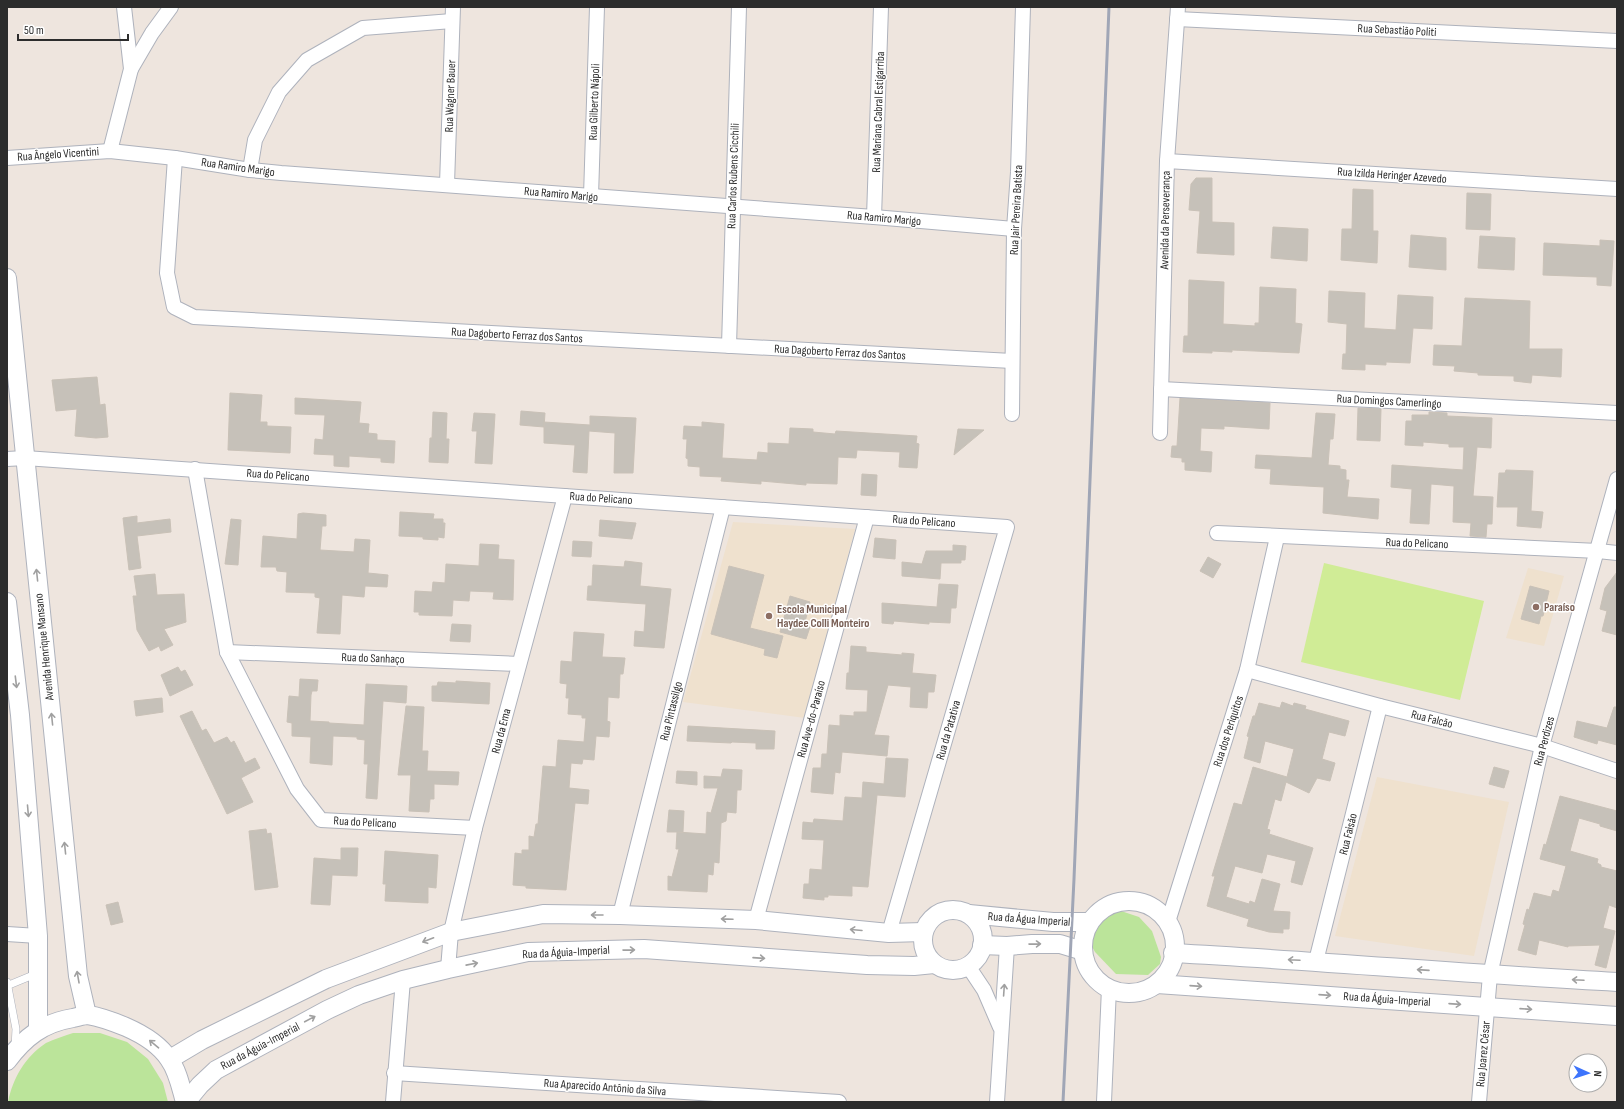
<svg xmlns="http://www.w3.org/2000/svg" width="1624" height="1109" font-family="'Sofia Sans Condensed',sans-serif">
  <rect width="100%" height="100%" fill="#eee5de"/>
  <g fill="#efe1ce">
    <polygon points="733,522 855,529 805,718 683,702"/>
    <polygon points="1528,568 1564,576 1544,646 1506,638"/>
    <polygon points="1377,777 1509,802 1474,956 1335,936"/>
  </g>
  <g fill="#bbe49a">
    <polygon points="1121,911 1139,917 1152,931 1161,957 1160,964 1148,975 1116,974 1095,952 1089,941 1094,930 1105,915"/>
    <path d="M 73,1033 L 100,1033 L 127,1042 L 148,1059 L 163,1083 L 168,1102 L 8,1102 C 13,1078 25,1057 46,1043 C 54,1039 64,1036 73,1033 Z"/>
  </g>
  <polygon fill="#d0ec96" points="1324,563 1484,601 1460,700 1301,662"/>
  <g fill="#c6c1b9" stroke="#c9c1b7">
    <polygon points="1196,178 1212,178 1212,222 1234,223 1234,255 1197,253 1200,211 1189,210 1191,184"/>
    <polygon points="1353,189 1373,190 1373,231 1378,231 1377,263 1341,260 1342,229 1352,229"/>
    <polygon points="1467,193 1491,194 1490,230 1466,229"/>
    <polygon points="1273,227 1308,229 1307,261 1271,258"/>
    <polygon points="1411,235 1446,238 1446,270 1409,267"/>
    <polygon points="1480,236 1515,238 1514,270 1478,268"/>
    <polygon points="1600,240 1614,241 1611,286 1597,285 1597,277 1543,275 1544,243 1600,246"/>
    <polygon points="1189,280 1224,282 1223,324 1255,326 1255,323 1259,323 1260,287 1296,289 1295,323 1302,324 1299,353 1232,350 1232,352 1212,351 1212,353 1183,352 1184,336 1188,336"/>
    <polygon points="1329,291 1365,293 1364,328 1396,330 1398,295 1433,297 1432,329 1413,328 1410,363 1386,362 1386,365 1365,364 1365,370 1342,369 1343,354 1346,354 1347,324 1328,322"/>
    <polygon points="1465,298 1530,301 1529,349 1562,349 1561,377 1532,375 1531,383 1514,381 1514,376 1478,375 1478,373 1454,371 1455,366 1433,365 1434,345 1462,346"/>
    <polygon points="97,377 100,405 105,404 108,437 96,438 75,436 77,409 56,411 52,380"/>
    <polygon points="230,393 262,395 260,422 267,422 267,426 291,427 290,453 228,450"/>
    <polygon points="295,398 361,402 359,423 369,424 368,433 377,434 377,440 395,441 394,463 381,462 381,458 349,456 349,467 334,466 334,455 314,454 315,439 323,440 325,415 295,414"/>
    <polygon points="1180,398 1270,403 1269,429 1224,426 1224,429 1201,428 1200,451 1212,452 1211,472 1185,470 1185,462 1182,462 1182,458 1171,457 1172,446 1177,446"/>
    <polygon points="1358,408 1381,409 1380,441 1357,440"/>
    <polygon points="521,411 545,413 544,427 520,425"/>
    <polygon points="433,412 447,413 446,439 449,439 448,463 429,462 430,438 432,438"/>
    <polygon points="1429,412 1447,413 1447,416 1492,418 1491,448 1477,447 1473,496 1493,497 1492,524 1487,524 1486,537 1470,536 1471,523 1453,522 1454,486 1431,484 1429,524 1410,523 1412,489 1391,487 1392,465 1463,470 1464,447 1449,447 1449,444 1423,442 1423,446 1405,445 1406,421 1412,421 1412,415 1429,415"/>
    <polygon points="474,413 495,414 492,464 475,463 477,431 472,431"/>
    <polygon points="1316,413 1335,414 1333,439 1330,439 1328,465 1340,466 1340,469 1346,470 1346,480 1349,480 1347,497 1379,499 1378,519 1323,513 1324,487 1270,484 1271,469 1255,468 1256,455 1312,458"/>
    <polygon points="590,416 636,418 633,473 614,473 615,433 589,431 587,473 573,472 575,445 544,443 544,422 590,425"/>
    <polygon points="702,422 724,424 722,458 757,460 758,452 768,453 768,443 789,444 790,428 813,429 813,432 835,434 836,431 917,436 916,443 919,444 917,468 899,467 900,452 857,450 856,458 838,457 837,484 806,483 806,485 761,481 761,484 721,481 722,477 700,476 700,467 688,466 688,459 686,458 687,439 683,439 684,426 702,427"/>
    <polygon points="958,429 984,430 954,455"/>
    <polygon points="1506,470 1533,471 1531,511 1543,512 1541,528 1517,526 1518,507 1497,507 1499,473 1505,473"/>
    <polygon points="862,474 877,475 876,496 861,495"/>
    <polygon points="400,512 434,514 433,519 443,519 443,523 445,523 444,538 438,537 438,540 423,539 423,537 399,536"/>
    <polygon points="303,513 326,515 326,526 322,526 320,550 354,552 355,539 370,540 368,573 388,575 387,587 365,586 364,597 342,595 340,634 317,633 320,598 315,597 315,593 286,592 287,572 277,571 276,567 261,567 263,536 297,539 298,514"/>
    <polygon points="137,516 137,523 170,519 171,532 137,536 141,568 129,570 123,518"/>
    <polygon points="231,519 241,520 238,565 225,564"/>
    <polygon points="600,520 636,523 632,539 599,536"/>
    <polygon points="875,538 896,540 895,559 873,557"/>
    <polygon points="573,541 592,542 591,557 572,556"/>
    <polygon points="480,544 499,545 498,559 514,560 513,600 493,599 494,592 470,591 469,601 453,600 452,616 419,615 419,612 414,612 415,591 432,592 433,582 445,583 446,564 479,566"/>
    <polygon points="953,545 966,546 965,560 961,560 961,563 941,563 940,579 902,576 902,562 922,564 926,551 953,551"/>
    <polygon points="1208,557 1221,564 1213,578 1200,571"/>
    <polygon points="625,561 642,563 640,586 671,589 664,648 634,646 635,631 644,632 646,604 587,600 588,586 592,586 593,565 624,567"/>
    <polygon points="729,566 764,575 750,628 783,636 777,658 764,655 765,649 711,634"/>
    <polygon points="1617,572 1617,635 1602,631 1607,611 1600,609 1605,588"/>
    <polygon points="155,574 157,595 184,594 186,622 164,629 173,645 161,651 159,646 149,651 137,630 133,596 137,596 134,576"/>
    <polygon points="939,584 958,585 956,608 951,608 950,623 929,622 929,624 894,621 893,624 882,623 882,603 937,607"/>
    <polygon points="1530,586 1549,591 1543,616 1541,616 1539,624 1521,619"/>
    <polygon points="790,596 810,602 804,626 810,627 806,639 780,632"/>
    <polygon points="452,624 471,625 470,642 450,641"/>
    <polygon points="574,632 604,634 602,657 625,658 623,674 620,674 619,698 608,697 607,721 610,722 609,737 596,736 594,760 583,759 582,764 571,763 569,788 589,790 588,804 575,803 566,890 526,888 526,886 513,885 515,853 522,854 522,850 529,850 529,836 534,837 536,824 538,824 543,766 556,767 558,740 584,742 586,718 582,718 582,715 568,714 569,698 566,698 567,684 560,683 561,661 572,662"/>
    <polygon points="851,646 866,647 866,652 902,655 902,653 914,654 912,673 936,675 934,692 928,692 927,708 910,707 911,687 888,685 874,735 889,736 887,756 842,752 840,773 835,772 833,794 811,792 813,768 821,768 822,754 827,754 829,725 840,726 840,715 854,716 854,712 867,712 868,690 846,689 847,673 849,673"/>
    <polygon points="178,667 181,672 185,670 193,685 170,696 161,675"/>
    <polygon points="300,679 318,680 317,691 312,691 311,695 310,721 329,722 329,723 364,725 366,684 407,686 406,703 383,701 377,799 366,798 368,764 364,764 365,740 357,739 357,737 333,736 332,765 310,763 311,737 292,736 292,723 287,722 289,696 299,697"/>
    <polygon points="456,681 490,683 489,704 432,701 432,686 437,686 438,682 456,683"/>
    <polygon points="162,698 163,712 136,716 134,701"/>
    <polygon points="1282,702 1293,706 1294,703 1306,706 1305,709 1349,721 1345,736 1329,732 1322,759 1335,763 1330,781 1317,778 1309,793 1286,782 1281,801 1275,799 1267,829 1270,830 1269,834 1313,848 1302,885 1291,882 1296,861 1267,854 1262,873 1235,866 1226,897 1249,904 1250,901 1255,903 1262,879 1280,884 1273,911 1290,912 1289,929 1283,929 1283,933 1269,932 1247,926 1249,919 1207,906 1215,876 1212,876 1234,803 1242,805 1253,767 1287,777 1294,749 1265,741 1260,763 1244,758 1249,737 1247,736 1253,716 1255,716 1259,703 1280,708"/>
    <polygon points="406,706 424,707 422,751 428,751 427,771 459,772 458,785 434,784 434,799 430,799 429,812 409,811 411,775 398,775"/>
    <polygon points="1614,707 1617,707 1617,745 1598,740 1597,744 1574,737 1577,721 1607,728"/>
    <polygon points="192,711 202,731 206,729 214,743 227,737 231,743 234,741 245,763 255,758 260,768 241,778 253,802 227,814 180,716"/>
    <polygon points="688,726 775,731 774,749 756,749 756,743 732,742 731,743 687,741"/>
    <polygon points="886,758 908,759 905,797 877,795 868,887 852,886 852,896 828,895 828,897 824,897 824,900 803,898 804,884 809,884 810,869 822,870 824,840 802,839 803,822 813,823 814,819 843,821 845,797 862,798 863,782 884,784"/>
    <polygon points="1494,767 1509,771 1504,788 1489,784"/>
    <polygon points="723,769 742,770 741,790 737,790 736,813 727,812 726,821 721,823 719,863 714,862 713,875 708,874 707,892 668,890 668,876 672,877 679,849 676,849 677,832 706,834 707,812 711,813 718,788 704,788 704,776 721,777"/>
    <polygon points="677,771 697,772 697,785 676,783"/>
    <polygon points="1560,796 1617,811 1617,831 1600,826 1600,824 1579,818 1570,851 1598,859 1597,863 1601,865 1601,867 1617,871 1617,908 1609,905 1603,928 1615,931 1606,968 1595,965 1600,945 1568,946 1568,947 1539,940 1536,955 1518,950 1525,925 1523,924 1527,909 1529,910 1534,893 1551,897 1553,890 1559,892 1566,866 1540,859 1544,844 1546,845"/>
    <polygon points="669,810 684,811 683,832 667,832"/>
    <polygon points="266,829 267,834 271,833 278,887 255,890 249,831"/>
    <polygon points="341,848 358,848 357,876 332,875 330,905 311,904 314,858 341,860"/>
    <polygon points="385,851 438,855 436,888 428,887 428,903 385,901 386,884 383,884"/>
    <polygon points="118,902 123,922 111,925 106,905"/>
  </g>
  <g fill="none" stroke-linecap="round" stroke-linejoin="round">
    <g stroke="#aeb2bc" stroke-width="8">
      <g id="service">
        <polyline points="7,982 16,1029 15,1047"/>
        <polyline points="9,985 38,973"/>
      </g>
    </g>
    <g stroke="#aeb2bc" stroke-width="16">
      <g id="minor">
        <polyline points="1177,19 1617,41"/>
        <polyline points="131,69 152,33 171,7"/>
        <polyline points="110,151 131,69 124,7"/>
        <polyline points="7,158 110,151 175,158 250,170 281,173 874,217 1014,229"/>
        <polyline points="175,158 167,273 174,307 194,317 1012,361"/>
        <polyline points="1167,161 1617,189"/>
        <polyline points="250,170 255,140 279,92 307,60 363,28 452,21"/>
        <polyline points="447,184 453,7"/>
        <polyline points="591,196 597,7"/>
        <polyline points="874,217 881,7"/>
        <polyline points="729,346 739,7"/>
        <polyline points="1161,389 1617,413"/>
        <polyline points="1012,414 1014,229 1018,172 1023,7"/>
        <polyline points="1160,433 1167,161 1178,7"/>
        <polyline points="7,459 25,458 1007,527 889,933"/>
        <polyline points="195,469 227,652 297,789 321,820 475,828"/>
        <polyline points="1217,533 1598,551 1617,553"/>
        <polyline points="227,652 519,664"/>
        <polyline points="1247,670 1380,706 1542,746 1617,771"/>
        <polyline points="620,915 723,507"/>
        <polyline points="756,920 867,517"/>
        <polyline points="1168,922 1247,670 1277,537"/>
        <polyline points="7,934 38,936"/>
        <polyline points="1316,961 1380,706"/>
        <polyline points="968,966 984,990 1000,1027"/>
        <polyline points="448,969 451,932 475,828 565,496"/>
        <polyline points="394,1073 839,1102"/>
        <polyline points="393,1102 403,980"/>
        <polyline points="997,1102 1007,946"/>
        <polyline points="1104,1102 1109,988"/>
        <polyline points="1479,1102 1490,975 1542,746 1617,479"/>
      </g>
    </g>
    <g stroke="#aeb2bc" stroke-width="20">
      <g id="tertiary">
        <polyline points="7,278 78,976 87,1015"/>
        <polyline points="7,602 20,715 38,936 38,1030"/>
        <circle cx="1129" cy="947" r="46"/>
        <circle cx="953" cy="940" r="30"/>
        <polyline points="969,914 1053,922 1090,922"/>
        <polyline points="982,945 1007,946 1032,944 1060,944 1083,951"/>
        <path d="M 1173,953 C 1321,961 1469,974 1617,982"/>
        <polyline points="1157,984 1617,1016"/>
        <polyline points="170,1059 202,1040 326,979 451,932 543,914 620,915 756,920 889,933 923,932"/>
        <path d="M 7,1061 C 25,1037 43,1023 73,1018 C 78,1017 84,1015 88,1015 C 101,1017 114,1022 126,1027 C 142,1034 159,1044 169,1059 C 178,1071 181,1088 185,1102"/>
        <polyline points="186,1102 200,1085 216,1070 327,1010 359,995 403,980 448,969 528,952 644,949 867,965 914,966 934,964"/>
      </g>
    </g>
    <use href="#service" stroke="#fff" stroke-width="7"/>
    <use href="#minor" stroke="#fff" stroke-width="14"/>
    <use href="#tertiary" stroke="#fff" stroke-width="18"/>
    <polyline stroke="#a0a6b6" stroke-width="3" points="1063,1102 1074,879 1109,7"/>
  </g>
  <defs><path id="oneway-shaft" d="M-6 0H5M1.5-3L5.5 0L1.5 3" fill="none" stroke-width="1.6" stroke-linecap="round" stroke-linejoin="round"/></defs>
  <g stroke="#a0a0a0">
    <use href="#oneway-shaft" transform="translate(37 575) rotate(-96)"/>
    <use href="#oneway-shaft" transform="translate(16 682) rotate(83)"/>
    <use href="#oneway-shaft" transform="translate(52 719) rotate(-96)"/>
    <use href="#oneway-shaft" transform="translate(28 811) rotate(85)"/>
    <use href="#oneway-shaft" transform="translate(65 848) rotate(-96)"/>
    <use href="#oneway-shaft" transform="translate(597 915) rotate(-180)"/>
    <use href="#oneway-shaft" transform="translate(727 919) rotate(-178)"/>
    <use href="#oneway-shaft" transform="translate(856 930) rotate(-175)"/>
    <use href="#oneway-shaft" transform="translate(428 940) rotate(159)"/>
    <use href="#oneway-shaft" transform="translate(1035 944) rotate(-1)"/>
    <use href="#oneway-shaft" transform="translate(629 950) rotate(-1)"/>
    <use href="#oneway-shaft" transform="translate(759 958) rotate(4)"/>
    <use href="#oneway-shaft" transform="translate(1294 960) rotate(-177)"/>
    <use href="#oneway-shaft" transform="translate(472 964) rotate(-11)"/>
    <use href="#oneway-shaft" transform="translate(1423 970) rotate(-176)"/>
    <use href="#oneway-shaft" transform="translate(78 977) rotate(-100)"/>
    <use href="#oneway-shaft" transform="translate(1578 980) rotate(-177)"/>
    <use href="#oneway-shaft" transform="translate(1196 986) rotate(4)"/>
    <use href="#oneway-shaft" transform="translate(1004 990) rotate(-86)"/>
    <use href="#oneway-shaft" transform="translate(1325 995) rotate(4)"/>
    <use href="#oneway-shaft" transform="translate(1455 1004) rotate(4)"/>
    <use href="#oneway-shaft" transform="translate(1526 1009) rotate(4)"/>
    <use href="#oneway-shaft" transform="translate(310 1019) rotate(-28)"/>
    <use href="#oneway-shaft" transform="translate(154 1044) rotate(-140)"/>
  </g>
  <g fill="#8d6e63" stroke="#fff" stroke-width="1.5">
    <circle cx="1536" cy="607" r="4"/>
    <circle cx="769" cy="616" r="4"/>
  </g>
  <g text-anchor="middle" stroke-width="3" stroke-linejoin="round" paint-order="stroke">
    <g font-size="12" fill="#2c2c2c" stroke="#fff">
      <text transform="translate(1397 30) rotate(3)" y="4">Rua Sebastião Politi</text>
      <text transform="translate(450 96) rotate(-88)" y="4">Rua Wagner Bauer</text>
      <text transform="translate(594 102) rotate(-88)" y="4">Rua Gilberto Nápoli</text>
      <text transform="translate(878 112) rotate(-88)" y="4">Rua Mariana Cabral Estigarriba</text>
      <text transform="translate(58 154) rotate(-4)" y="4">Rua Ângelo Vicentini</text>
      <text transform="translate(238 167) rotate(8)" y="4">Rua Ramiro Marigo</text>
      <text transform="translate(1392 175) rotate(4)" y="4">Rua Izilda Heringer Azevedo</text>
      <text transform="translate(733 176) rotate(-88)" y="4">Rua Carlos Rubens Cicchili</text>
      <text transform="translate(561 194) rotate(5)" y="4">Rua Ramiro Marigo</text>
      <text transform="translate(1016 210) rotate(-87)" y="4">Rua Jair Pereira Batista</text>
      <text transform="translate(884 218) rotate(5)" y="4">Rua Ramiro Marigo</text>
      <text transform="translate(1165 220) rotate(-89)" y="4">Avenida da Perseverança</text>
      <text transform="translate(517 335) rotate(3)" y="4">Rua Dagoberto Ferraz dos Santos</text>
      <text transform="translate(840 352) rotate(3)" y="4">Rua Dagoberto Ferraz dos Santos</text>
      <text transform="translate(1389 401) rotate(3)" y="4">Rua Domingos Camerlingo</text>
      <text transform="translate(278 475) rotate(4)" y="4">Rua do Pelicano</text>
      <text transform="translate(601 498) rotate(4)" y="4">Rua do Pelicano</text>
      <text transform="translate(924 521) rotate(4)" y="4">Rua do Pelicano</text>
      <text transform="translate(1417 543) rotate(2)" y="4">Rua do Pelicano</text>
      <text transform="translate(44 647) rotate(-96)" y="4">Avenida Henrique Mansano</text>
      <text transform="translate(373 658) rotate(2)" y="4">Rua do Sanhaço</text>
      <text transform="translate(671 711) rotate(-76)" y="4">Rua Pintassilgo</text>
      <text transform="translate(811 719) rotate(-75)" y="4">Rua Ave-do-Paraíso</text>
      <text transform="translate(1432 719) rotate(14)" y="4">Rua Falcão</text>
      <text transform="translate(948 730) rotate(-74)" y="4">Rua da Patativa</text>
      <text transform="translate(501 731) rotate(-75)" y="4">Rua da Ema</text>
      <text transform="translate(1228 731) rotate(-72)" y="4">Rua dos Periquitos</text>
      <text transform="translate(1544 741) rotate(-75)" y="4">Rua Perdizes</text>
      <text transform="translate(365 822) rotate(3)" y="4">Rua do Pelicano</text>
      <text transform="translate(1348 834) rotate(-76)" y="4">Rua Faisão</text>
      <text transform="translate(1029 919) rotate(4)" y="4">Rua da Água Imperial</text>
      <text transform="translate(566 952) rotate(-3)" y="4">Rua da Águia-Imperial</text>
      <text transform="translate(1387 999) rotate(4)" y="4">Rua da Águia-Imperial</text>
      <text transform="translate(260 1046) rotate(-28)" y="4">Rua da Águia-Imperial</text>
      <text transform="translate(1483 1054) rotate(-85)" y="4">Rua Joarez César</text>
      <text transform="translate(605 1087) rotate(4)" y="4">Rua Aparecido Antônio da Silva</text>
    </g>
    <g font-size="12" font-weight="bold" fill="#785e54" stroke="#fff" text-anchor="start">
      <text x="1544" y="611">Paraíso</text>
      <text x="777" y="613">Escola Municipal<tspan x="777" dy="14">Haydee Colli Monteiro</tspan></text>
    </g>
  </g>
  <rect width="1624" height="1109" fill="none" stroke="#2c2c2c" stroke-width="16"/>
  <g transform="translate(1588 1073) rotate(93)"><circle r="19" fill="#ffffff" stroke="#ababab"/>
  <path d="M0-3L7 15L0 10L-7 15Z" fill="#3d74fc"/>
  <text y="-6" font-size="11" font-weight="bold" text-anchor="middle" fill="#2c2c2c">N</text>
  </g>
  <path d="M18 34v6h110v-6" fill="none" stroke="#2c2c2c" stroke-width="2"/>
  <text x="24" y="34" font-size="12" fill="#2c2c2c" stroke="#ffffff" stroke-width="3" paint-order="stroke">50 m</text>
</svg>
